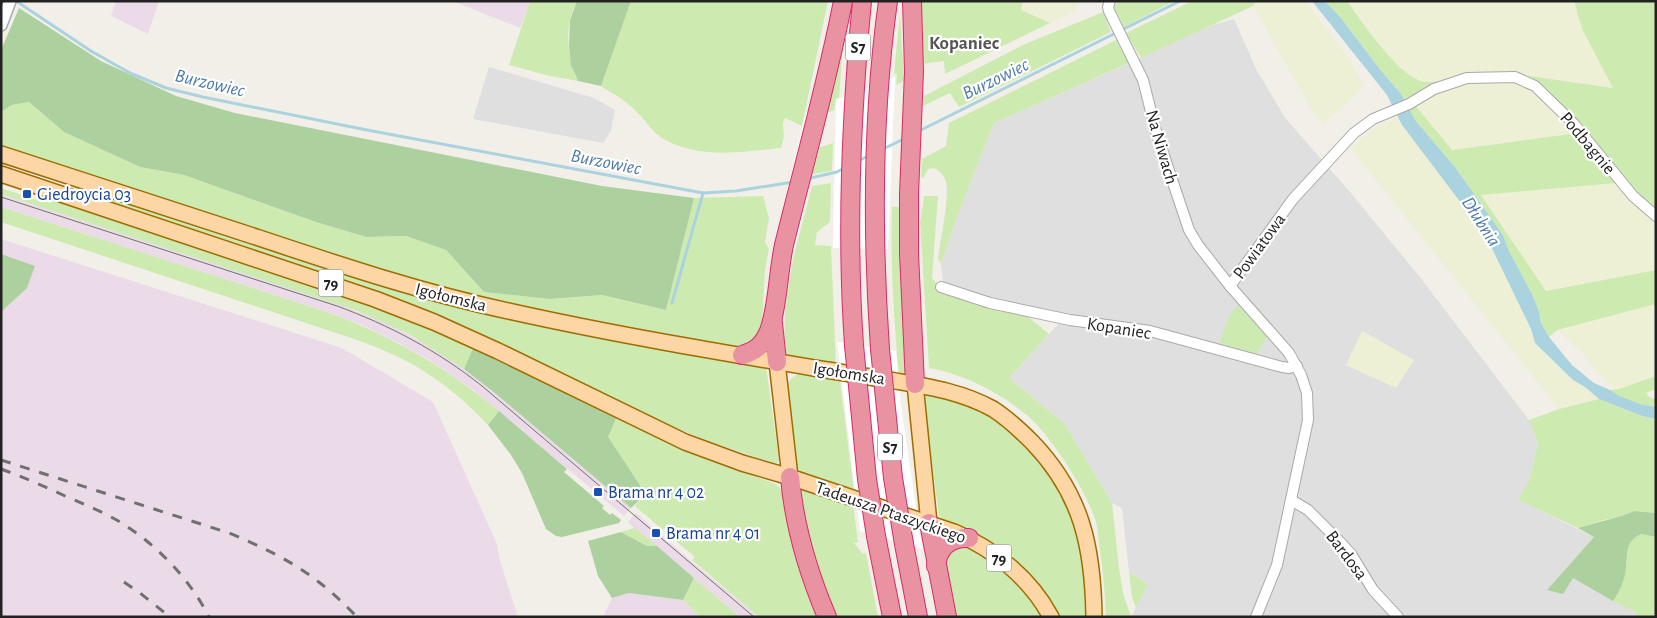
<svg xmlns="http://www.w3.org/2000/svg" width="1657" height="618" font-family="'Alegreya Sans',sans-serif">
  <rect width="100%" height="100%" fill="#f2efe9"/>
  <g fill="#e0dfdf">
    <polygon points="1234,19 1257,71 1286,119 1350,192 1419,276 1529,420 1538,443 1529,481 1519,500 1594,537 1547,590 1573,578 1634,611 1638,617 1131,617 1148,584 1129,572 1122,508 1112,503 1065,424 1009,378 1061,321 1077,316 980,295 961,287 943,282 941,264 957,217 994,123 1141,58 1206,27"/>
    <polygon points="489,67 594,98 615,110 611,131 603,143 473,119"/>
  </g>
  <g fill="#ebdbe8">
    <polygon points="116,1 159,1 148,34 111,16"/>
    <polygon points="452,1 530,1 520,28"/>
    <polygon points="1,194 333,302 391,325 443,354 480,380 631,508 624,516 473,390 431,361 397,342 360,324 324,311 1,207"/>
    <polygon points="1,239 342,348 433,402 497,544 500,561 518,617 1,617"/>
    <polygon points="636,513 691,561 759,617 740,617 628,522"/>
    <polygon points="629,593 683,600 700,617 603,617 612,598"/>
  </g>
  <g fill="#eef0d5">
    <polygon points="1023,1 1081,1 1076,11 1050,23 1021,10"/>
    <polygon points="1256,1 1306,1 1347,56 1365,86 1323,124 1309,106 1253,6"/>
    <polygon points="1347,1 1574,1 1582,29 1614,88 1522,75 1463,76 1427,82 1413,78 1389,57"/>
    <polygon points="1510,80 1527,84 1578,133 1451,150 1414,104 1454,84"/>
    <polygon points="1398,116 1402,125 1486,236 1531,329 1535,343 1573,380 1585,387 1599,399 1559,409 1351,149 1360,139 1369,132 1382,123"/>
    <polygon points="1616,183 1656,220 1656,270 1546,291 1481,195"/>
    <polygon points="1656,304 1656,376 1617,390 1598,374 1582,353 1557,330"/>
    <polygon points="1362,331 1414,360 1396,388 1346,365"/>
  </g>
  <g fill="#cdebb0">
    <path d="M 530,1 L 577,1 C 575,7 571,13 570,20 C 566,36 569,66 578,81 L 546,75 L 509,65 Z"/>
    <path d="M 631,1 L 828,1 L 802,126 L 785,118 L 783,123 L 784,136 L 781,148 C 743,152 701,159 665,140 C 653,134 645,119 635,110 C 625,100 613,94 601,86 Z"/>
    <polygon points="919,1 1023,1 1021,10 1050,23 945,74 944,61 921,64"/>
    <polygon points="1119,1 1174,1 1124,27 1114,7"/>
    <polygon points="1192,1 1256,1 1253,6 1141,58 1126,33"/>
    <path d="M 1325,1 L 1347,1 C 1362,21 1402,83 1428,82 C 1439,82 1452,78 1463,76 L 1406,102 L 1402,95 L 1382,72 L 1341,18 Z"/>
    <polygon points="1574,1 1656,1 1656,210 1644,201 1522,75 1613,88 1582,29"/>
    <polygon points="1103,12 1111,32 959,107 950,93 923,106 924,96 1023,45"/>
    <polygon points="900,13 904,81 896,85 897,75 894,73"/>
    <path d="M 1116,40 L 1129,63 L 994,123 L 957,217 L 941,264 L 938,259 C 940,242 950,196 946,182 C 944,175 940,171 934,168 L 928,169 L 924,177 L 921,178 L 922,159 L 946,146 L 949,123 Z"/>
    <polygon points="841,45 843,46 839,98 836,98 834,110 827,113"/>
    <polygon points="29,102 64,132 140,167 184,175 316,222 366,237 406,236 446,250 484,292 550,299 602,295 666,310 694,198 763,196 769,218 765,242 769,249 765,270 762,325 763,338 744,349 541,311 441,289 355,264 1,146 1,112 12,105"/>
    <polygon points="1414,104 1452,150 1578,133 1616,183 1481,195 1546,291 1656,270 1656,304 1557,330 1549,337 1541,323 1539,312 1533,296 1509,251 1503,235 1455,167 1415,120 1408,108"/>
    <polygon points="833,143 832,171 812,174 820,147"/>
    <polygon points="51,183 102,192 400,291 766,366 779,460 777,463 770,462 708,441 635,411 504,348"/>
    <polygon points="831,183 830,222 817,232 815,245 831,246 836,366 785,356 784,350 785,310 793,259 812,186"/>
    <polygon points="1,188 43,202 44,199 60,199 346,294 474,346 464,369 409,334 355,310 1,194"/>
    <path d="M 924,196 L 938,196 L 932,278 L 944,293 L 1026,315 L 1049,334 L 1009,378 L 1065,424 L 1112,503 L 1119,568 L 1123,593 L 1131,617 L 1106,617 C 1105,592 1103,569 1099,544 C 1098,537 1098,529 1096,522 C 1086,490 1053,439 1028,416 C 1002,394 962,373 929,368 L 920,223 Z"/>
    <path d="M 1,207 L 324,311 C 389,334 446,367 499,411 L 488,425 C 447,381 408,357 351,338 L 1,222 Z"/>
    <path d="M 892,207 L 900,207 L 907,376 L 899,377 C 894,321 890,264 892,207 Z"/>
    <polygon points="1238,305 1267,337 1256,354 1223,344 1220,341 1229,316"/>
    <path d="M 807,373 L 840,381 L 854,492 L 803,474 L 797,467 L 795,463 L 786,389 C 789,378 796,373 807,373 Z"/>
    <path d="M 1656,376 L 1656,389 L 1646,393 L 1649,397 L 1656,399 L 1656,407 C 1640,404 1623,401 1610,390 L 1619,389 Z"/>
    <path d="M 927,395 C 998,404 1053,462 1076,527 C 1078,532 1081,539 1082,545 C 1087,565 1086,595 1088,617 L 1058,617 L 1051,604 L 941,519 L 939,515 L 923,398 Z"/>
    <polygon points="1599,399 1642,416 1656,419 1656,513 1634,511 1619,517 1604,520 1578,528 1518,500 1529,481 1538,443 1529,420 1559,409"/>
    <polygon points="617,416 684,450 773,483 777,485 783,491 819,617 759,617 692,560 695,557 671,537 672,535 664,528 663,530 635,506 646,493 607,437"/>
    <polygon points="799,487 853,504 858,542 854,543 863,554 866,553 878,617 834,617 807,545"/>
    <polygon points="628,522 657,546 647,546 621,532 634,528"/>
    <path d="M 1641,534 L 1656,537 L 1656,617 L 1638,617 L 1634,611 L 1613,601 C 1619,592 1624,579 1626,568 C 1629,552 1624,542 1641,534 Z"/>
    <path d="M 964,544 C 998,559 1024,586 1044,617 L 955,617 L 943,566 L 948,550 Z"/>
    <polygon points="1129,572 1148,584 1136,608 1132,597"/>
    <polygon points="694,578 740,617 700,617 683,600"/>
  </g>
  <g fill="#add19e">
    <polygon points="577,1 631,1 601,86 578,81 571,65 569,47 570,20"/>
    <polygon points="19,8 101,61 176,96 235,113 602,186 694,198 666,310 602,295 550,299 484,292 446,250 406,236 366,237 316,222 184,175 140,167 64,132 29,102 12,105 1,112 1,50"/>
    <polygon points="1,254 35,266 27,288 1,312"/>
    <polygon points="474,346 617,416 608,437 646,494 631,508 495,393 464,369"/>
    <polygon points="499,411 567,469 564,472 604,506 602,508 610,515 612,513 621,520 619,523 562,537 556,536 546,529 522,473 511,455 488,425"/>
    <path d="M 1634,511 L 1656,513 L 1656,537 L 1641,534 C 1625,542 1628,552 1626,568 C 1625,579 1620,591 1613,601 L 1573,578 L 1563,594 L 1547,590 L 1594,537 L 1578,528 C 1597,522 1616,519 1634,511 Z"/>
    <polygon points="621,532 647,546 657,546 694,578 683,600 629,593 612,598 598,576 588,541"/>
  </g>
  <polygon fill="#aad3df" points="1312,1 1325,1 1341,18 1382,72 1402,95 1415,120 1455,167 1503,235 1509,251 1533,296 1539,312 1541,323 1549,337 1572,365 1594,383 1610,390 1619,396 1640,404 1656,407 1656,419 1642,416 1599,399 1585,387 1573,380 1535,343 1531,329 1486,236 1402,125 1387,95"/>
  <g fill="#fff">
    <polygon points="895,77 888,249 833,248 836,100"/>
    <polygon points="806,112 826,117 794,251 774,246"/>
    <polygon points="837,342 896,351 900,398 922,549 860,531"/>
  </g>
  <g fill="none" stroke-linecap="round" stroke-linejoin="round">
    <g stroke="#aad3df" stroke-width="3">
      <polyline points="16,1 91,51 130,73 166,88 203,97 367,130 703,193 736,191 793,182"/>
      <polyline points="919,131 1180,1"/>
      <polyline points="883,149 906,138"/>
      <polyline points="858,161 870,155"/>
      <polyline points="806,179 837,172 846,167"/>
      <polyline points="672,303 703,193"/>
    </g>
    <g stroke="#a9a9a9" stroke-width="12">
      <g id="minor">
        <polyline points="1110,1 1108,7 1109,11 1143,80 1157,135 1189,230 1198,245 1230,286 1289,353 1301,375 1307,393 1308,420 1277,565 1256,617"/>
        <polyline points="1230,286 1293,199 1354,133 1373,119 1409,104 1434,89 1467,78 1515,77 1535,86 1574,124 1633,196 1656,216"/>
        <polyline points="941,287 990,303 1070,320 1150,331 1282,367 1289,368 1297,366"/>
        <polyline points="1291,500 1308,510 1340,542 1351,554 1373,590 1398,617"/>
      </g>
    </g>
    <g stroke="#a9a9a9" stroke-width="14">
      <polyline id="tertiary" points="1,25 10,1"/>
    </g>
    <g stroke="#a06b00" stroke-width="18">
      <g id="primary">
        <path d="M 1,154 C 84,181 167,208 250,235 C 337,264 423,293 513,312 C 612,334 713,351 814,368 C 841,372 868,377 895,381 C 930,387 962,392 993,409 C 1007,418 1020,430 1032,442 C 1082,494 1093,547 1094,617"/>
        <path d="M 1,174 L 375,299 L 434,322 L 498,351 L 685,442 L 742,463 L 790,477 L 954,532 C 994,549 1030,578 1051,617"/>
        <polyline points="777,362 790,477"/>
        <polyline points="915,384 929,523"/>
      </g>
    </g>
    <g stroke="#dc2a67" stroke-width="20">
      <g id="motorway">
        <polyline points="912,1 914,72 909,194 909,253 915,384"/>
        <polyline points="773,323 777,362"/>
        <path d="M 854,345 C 846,230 851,116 862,1"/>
        <path d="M 880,349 C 872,233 872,116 888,1"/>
        <path d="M 742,355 C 756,351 763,345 769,331 C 778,307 778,272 784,245 C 804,164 827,83 843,1"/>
        <path d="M 790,477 C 794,526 808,572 827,617"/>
        <polyline points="929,523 947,617"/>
        <polyline points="876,536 892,617"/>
        <polyline points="904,544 918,617"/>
        <path d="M 936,566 C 938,547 950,537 969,538"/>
      </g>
    </g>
    <use href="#minor" stroke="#fff" stroke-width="10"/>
    <use href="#tertiary" stroke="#fff" stroke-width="11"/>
    <use href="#primary" stroke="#fcd6a4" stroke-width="15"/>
    <use href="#motorway" stroke="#e892a2" stroke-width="18"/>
    <path stroke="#707070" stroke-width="1" d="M 1,197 L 337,306 C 389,325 438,351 482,386 L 754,617"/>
    <g stroke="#707070" stroke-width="3" stroke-dasharray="10 10" stroke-linecap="butt">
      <path d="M 1,460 L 229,533 C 284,556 316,574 357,617"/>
      <path d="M 1,469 C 23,477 44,486 65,496 C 84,504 103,512 120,522 C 156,544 190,579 209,617"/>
      <polyline points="124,582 140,593 170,617"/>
    </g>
    <g stroke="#dc2a67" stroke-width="20" stroke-linecap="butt">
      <g id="motorway-bridge">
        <polyline points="854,345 867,479 876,536"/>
        <polyline points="880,349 893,478 904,544"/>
      </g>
    </g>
    <use href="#motorway-bridge" stroke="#e892a2" stroke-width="18"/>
  </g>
  <g fill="#1a4fb4" stroke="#fff" stroke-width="2">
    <rect x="22" y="189" width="10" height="10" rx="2.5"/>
    <rect x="593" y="487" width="10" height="10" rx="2.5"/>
    <rect x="651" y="528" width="10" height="10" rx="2.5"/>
  </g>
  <g text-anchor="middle" stroke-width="4.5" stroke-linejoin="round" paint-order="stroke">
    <g fill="#fff" stroke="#646464" stroke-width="1">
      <rect x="845.5" y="33.5" width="25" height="27" rx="4"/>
      <rect x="318.5" y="269.5" width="25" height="27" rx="4"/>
      <rect x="877.5" y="433.5" width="25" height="27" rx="4"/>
      <rect x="986.5" y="544.5" width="25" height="27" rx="4"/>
    </g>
    <g font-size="16" font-weight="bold" fill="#222">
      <text x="858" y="53">S7</text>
      <text x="331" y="289">79</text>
      <text x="890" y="453">S7</text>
      <text x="999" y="564">79</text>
    </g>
    <g font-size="18" fill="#222" stroke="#fff">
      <text transform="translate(1588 143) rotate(50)" y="6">Podbagnie</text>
      <text transform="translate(1162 147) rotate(74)" y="6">Na Niwach</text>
      <text transform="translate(1259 246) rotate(-54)" y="6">Powiatowa</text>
      <text transform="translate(451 297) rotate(14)" y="6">Igołomska</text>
      <text transform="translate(1119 328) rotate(9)" y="6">Kopaniec</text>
      <text transform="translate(849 373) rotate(9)" y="6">Igołomska</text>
      <text transform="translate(891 512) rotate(19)" y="6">Tadeusza Ptaszyckiego</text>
      <text transform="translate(1347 555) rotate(53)" y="6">Bardosa</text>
    </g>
    <g font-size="18" fill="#164399" stroke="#fff" text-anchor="start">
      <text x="37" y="200">Giedroycia 03</text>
      <text x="608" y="498">Brama nr 4 02</text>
      <text x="666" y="539">Brama nr 4 01</text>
    </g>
    <g font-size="19" font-weight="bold" fill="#555" stroke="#fff">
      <text x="964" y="49">Kopaniec</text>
    </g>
    <g font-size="19" font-style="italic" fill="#4a7aab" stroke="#fff">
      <text transform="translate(995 78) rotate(-26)" y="7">Burzowiec</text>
      <text transform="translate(210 82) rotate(13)" y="7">Burzowiec</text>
      <text transform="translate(606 161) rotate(11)" y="7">Burzowiec</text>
      <text transform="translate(1482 221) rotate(57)" y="7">Dłubnia</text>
    </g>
  </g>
  <rect width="1657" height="618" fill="none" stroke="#222222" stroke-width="5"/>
</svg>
